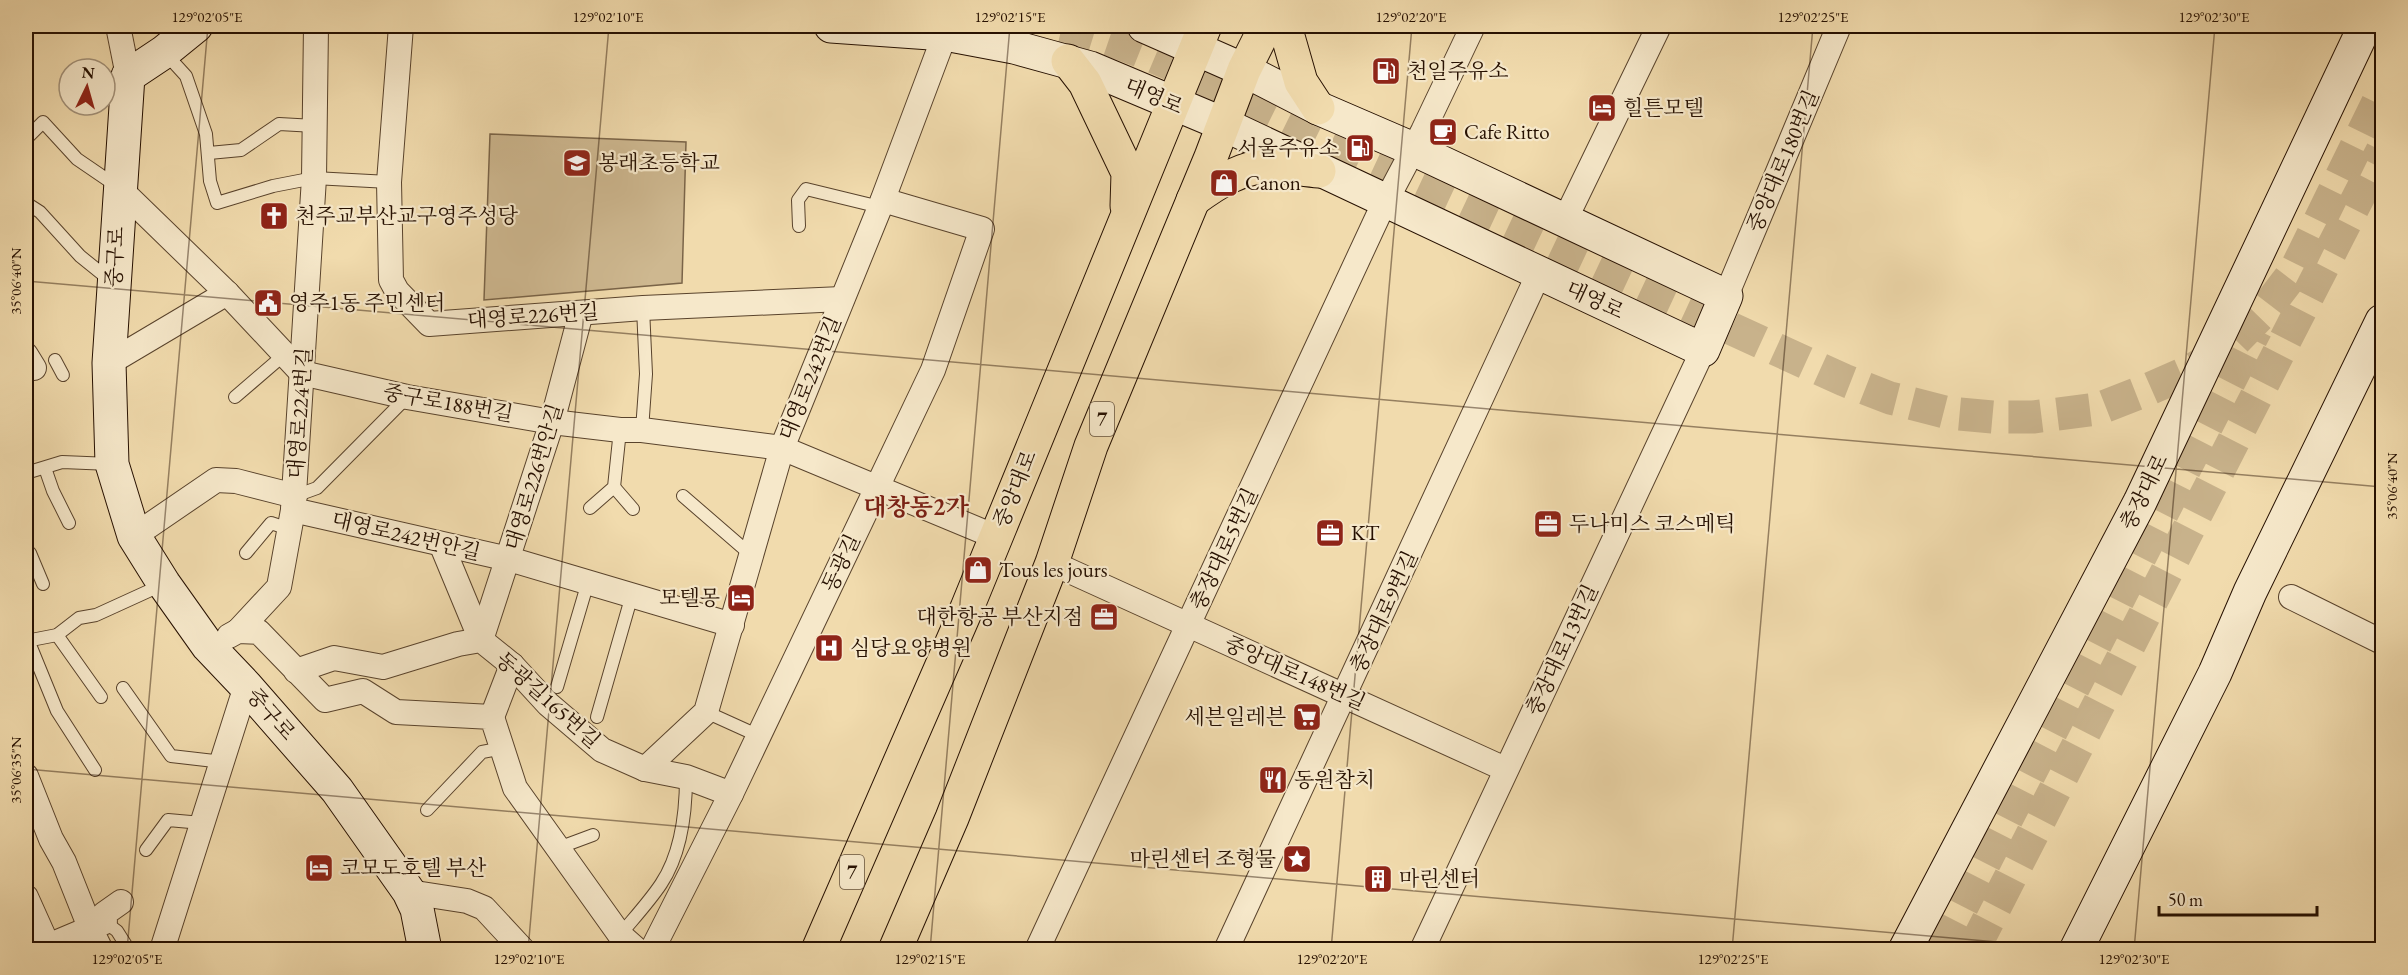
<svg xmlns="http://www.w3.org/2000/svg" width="2408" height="975" font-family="'EB Garamond','Noto Serif KR',serif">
  <rect width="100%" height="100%" fill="#f1dbad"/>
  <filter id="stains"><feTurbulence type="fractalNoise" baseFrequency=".00333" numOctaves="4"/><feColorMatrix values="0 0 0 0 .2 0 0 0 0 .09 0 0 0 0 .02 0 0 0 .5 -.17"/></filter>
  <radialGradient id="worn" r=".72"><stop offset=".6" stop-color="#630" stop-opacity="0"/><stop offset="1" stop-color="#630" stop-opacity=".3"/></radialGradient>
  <polygon fill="#ceb890" stroke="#7a6448" stroke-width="1.5" points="490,134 686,142 682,283 484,300"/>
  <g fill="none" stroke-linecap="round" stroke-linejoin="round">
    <g stroke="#c8b28b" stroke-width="33" stroke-dasharray="33 16" stroke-linecap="butt">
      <path d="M 1062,26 C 1150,46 1244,101 1327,140 C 1499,220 1671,302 1844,380 L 1890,398 L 1949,413 L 1993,417 L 2033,417 L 2098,409 L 2149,389 L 2192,370 L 2230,346 L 2265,310 L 2295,271 L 2382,94"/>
      <polyline points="1940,950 2256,329"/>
      <polyline points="1973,950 2382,151"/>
    </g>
    <g stroke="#59432c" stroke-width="14">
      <g id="service">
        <polyline points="165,53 186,76 206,134 210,181 217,203 273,186 314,178 389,182"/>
        <polyline points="26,139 43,122 77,159 118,187"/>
        <polyline points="209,153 241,150 279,124 315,126"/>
        <polyline points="26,203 40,212 80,256 111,281"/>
        <polyline points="799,226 798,200 806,189 880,207"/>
        <polyline points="55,360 63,375"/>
        <polyline points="235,397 285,354"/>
        <polyline points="642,430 646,374 643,308"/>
        <polyline points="45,468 53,491 69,523"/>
        <polyline points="26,473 62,462 111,464"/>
        <polyline points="614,487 633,509"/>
        <polyline points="295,496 317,488 407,397"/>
        <polyline points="683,496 750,554"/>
        <polyline points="590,508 614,487 620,430"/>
        <polyline points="30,553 43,584"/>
        <polyline points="246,553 271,523 289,529"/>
        <polyline points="57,635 101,697"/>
        <polyline points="28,640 57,711 95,770"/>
        <polyline points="26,641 57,635 79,618 96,615 164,584"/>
        <polyline points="557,687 588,582"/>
        <polyline points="123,688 171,756 223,762"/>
        <polyline points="706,712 759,736"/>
        <polyline points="597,717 632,595"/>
        <polyline points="427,810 482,752 503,748"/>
        <polyline points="558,848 593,835"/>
        <polyline points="146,850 168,820 202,823"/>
        <polyline points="105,922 117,931 129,950"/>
        <path d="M 620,935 C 634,918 649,902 661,884 C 681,854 686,812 686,777"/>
      </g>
    </g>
    <g stroke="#59432c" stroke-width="26">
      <g id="minor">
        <polyline points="118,26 128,76"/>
        <polyline points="401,26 389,182 391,280 397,291 429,324 643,308 842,299"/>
        <polyline points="119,188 227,293 302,373 407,397 552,422 620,430 642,430 782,448 996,537"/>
        <polyline points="1565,220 1659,26"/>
        <polyline points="1726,296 1839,26"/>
        <polyline points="26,355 34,368"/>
        <polyline points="109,363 227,293"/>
        <polyline points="293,510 509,559 732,625"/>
        <polyline points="134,536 216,480 236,481 295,496"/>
        <polyline points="442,546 481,640"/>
        <polyline points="1052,563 1505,769"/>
        <polyline points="2291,597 2382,642"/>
        <polyline points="238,631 279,587 293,510 314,178 316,26"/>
        <polyline points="229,636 238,631 259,632 325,700 363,691 396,712 492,717 515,788 620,935 637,950"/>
        <polyline points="481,640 552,422 581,313"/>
        <polyline points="296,671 334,658 383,667 458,644 481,640 512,665 548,704 602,750 645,769 686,777 731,794"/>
        <polyline points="492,717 512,665"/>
        <polyline points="645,769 706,712 782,448 880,207 945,34"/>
        <polyline points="26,776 51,839 64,862 91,930 101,950"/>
        <polyline points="409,892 467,901 484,908 523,950"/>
        <polyline points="26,897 48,946 105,922 104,914 121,902"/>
        <polyline points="162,950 246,686"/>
        <polyline points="652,950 731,794 933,370 982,229 883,200"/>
        <polyline points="1037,950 1378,216 1423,131 1473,26"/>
        <polyline points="1226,950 1539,273"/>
        <polyline points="1422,950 1703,350"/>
      </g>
    </g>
    <g stroke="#261001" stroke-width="35">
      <g id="secondary">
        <polyline points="196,26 164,52 128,76 109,363 112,464 134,536 164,584 208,646 246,686 337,790 409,892 417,909 425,950"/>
        <polyline points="831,26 945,34 1014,47 1090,68 1223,124 1703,350 1726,296 1413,149 1318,108 1244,70 1144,26"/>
        <polyline points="1905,950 2140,502 2365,26"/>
        <polyline points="2076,950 2215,673 2250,592 2382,321"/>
      </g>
    </g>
    <g stroke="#261001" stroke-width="35">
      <g id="primary">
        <polyline points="1285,26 1301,82 1318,108"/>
        <polyline points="1068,61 1085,83 1128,173 1127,206"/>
        <path d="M 1193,200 C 1216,183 1242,166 1272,166 C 1287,166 1304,170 1319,171"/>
        <polyline points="818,950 967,608 1205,26"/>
        <polyline points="895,950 952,818 1052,563 1091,446 1211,157 1244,70 1266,26"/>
      </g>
    </g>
    <use href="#service" stroke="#f6e8ca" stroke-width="12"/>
    <use href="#minor" stroke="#f6e8ca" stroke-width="24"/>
    <use href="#secondary" stroke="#f6e8ca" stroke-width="33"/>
    <use href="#primary" stroke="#f1dbad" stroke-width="33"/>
  </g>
  <path fill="none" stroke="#261001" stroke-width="1.5" stroke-opacity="0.45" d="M 26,281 L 2382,487M 26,769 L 2087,950M 127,950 L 208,26M 528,950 L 609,26M 930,950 L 1010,26M 1331,950 L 1412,26M 1732,950 L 1813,26M 2134,950 L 2215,26"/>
  <defs>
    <g id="fuel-square" transform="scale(1.5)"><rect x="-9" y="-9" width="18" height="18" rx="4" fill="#8f2418" stroke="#f6e8ca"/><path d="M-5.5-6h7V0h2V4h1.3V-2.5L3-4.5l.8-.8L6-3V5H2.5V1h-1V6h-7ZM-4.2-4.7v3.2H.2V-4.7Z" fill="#fff"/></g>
    <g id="hotel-square" transform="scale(1.5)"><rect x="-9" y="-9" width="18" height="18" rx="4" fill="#8f2418" stroke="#f6e8ca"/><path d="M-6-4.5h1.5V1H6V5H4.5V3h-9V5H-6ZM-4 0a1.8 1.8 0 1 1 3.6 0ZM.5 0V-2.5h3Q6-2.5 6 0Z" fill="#fff"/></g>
    <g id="cafe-square" transform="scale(1.5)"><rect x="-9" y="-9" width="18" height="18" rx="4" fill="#8f2418" stroke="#f6e8ca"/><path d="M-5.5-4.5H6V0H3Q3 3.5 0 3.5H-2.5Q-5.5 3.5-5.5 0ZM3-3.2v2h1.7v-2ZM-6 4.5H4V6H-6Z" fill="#fff"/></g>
    <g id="school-square" transform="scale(1.5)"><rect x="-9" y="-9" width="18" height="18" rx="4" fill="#8f2418" stroke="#f6e8ca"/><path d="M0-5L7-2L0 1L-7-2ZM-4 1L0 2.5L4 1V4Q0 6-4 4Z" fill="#fff"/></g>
    <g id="shop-square" transform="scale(1.5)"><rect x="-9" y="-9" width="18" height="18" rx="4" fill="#8f2418" stroke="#f6e8ca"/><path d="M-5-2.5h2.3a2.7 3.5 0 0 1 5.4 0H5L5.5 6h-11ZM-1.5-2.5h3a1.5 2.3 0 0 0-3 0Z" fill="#fff"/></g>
    <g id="church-square" transform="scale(1.5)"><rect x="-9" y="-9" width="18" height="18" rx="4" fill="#8f2418" stroke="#f6e8ca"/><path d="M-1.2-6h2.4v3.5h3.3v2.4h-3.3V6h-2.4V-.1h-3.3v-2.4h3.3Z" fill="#fff"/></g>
    <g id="civic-square" transform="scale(1.5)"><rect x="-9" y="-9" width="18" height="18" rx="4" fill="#8f2418" stroke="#f6e8ca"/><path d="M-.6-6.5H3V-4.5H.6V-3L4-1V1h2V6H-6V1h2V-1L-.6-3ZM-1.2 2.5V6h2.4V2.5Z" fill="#fff"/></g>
    <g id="office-square" transform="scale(1.5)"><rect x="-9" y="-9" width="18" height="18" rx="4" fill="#8f2418" stroke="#f6e8ca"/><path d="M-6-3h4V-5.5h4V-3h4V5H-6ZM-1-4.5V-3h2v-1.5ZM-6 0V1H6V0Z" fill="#fff"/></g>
    <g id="hospital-square" transform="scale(1.5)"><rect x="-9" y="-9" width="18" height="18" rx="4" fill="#8f2418" stroke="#f6e8ca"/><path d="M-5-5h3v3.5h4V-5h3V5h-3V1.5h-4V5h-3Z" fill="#fff"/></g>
    <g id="supermarket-square" transform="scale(1.5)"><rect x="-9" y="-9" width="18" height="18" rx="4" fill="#8f2418" stroke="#f6e8ca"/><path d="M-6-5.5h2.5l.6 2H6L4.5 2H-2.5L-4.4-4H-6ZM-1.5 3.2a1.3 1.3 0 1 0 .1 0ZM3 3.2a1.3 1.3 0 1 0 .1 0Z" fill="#fff"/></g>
    <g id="restaurant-square" transform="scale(1.5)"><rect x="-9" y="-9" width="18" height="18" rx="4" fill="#8f2418" stroke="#f6e8ca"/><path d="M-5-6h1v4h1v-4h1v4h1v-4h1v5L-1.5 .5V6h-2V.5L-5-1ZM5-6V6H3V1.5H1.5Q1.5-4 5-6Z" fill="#fff"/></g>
    <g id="sight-square" transform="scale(1.5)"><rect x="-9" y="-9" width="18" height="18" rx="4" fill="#8f2418" stroke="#f6e8ca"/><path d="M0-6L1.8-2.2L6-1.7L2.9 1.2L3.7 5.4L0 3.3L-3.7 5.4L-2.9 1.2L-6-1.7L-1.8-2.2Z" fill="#fff"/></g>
    <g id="building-square" transform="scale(1.5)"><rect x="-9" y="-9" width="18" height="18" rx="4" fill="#8f2418" stroke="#f6e8ca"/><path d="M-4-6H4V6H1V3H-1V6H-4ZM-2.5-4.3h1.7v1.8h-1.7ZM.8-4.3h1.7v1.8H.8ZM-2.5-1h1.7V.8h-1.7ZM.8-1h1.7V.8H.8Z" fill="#fff"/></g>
  </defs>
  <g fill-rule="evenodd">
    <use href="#fuel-square" x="1386" y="71"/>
    <use href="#hotel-square" x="1602" y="108"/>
    <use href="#cafe-square" x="1443" y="132"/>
    <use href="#fuel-square" x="1360" y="148"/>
    <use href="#school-square" x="577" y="163"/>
    <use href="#shop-square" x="1224" y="183"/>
    <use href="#church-square" x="274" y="216"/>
    <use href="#civic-square" x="268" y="303"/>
    <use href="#office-square" x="1548" y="524"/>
    <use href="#office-square" x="1330" y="533"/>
    <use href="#shop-square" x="978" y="570"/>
    <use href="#hotel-square" x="741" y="598"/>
    <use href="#office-square" x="1104" y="617"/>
    <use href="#hospital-square" x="829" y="648"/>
    <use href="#supermarket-square" x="1307" y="717"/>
    <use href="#restaurant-square" x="1273" y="780"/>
    <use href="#sight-square" x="1297" y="859"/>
    <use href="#hotel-square" x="319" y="868"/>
    <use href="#building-square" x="1378" y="879"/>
  </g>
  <g text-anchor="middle" stroke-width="4.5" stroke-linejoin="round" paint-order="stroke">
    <g fill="#f6e8ca" stroke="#64513d" stroke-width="1.5">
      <rect x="1090" y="402" width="24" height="34" rx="4.5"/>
      <rect x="840" y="855" width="24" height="34" rx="4.5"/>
    </g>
    <g font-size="20" font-weight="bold" fill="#261001">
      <text x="1102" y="426">7</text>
      <text x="852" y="879">7</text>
    </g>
    <g font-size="21" fill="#261001" stroke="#f6e8ca" text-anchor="start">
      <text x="1407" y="78">천일주유소</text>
      <text x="1623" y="115">힐튼모텔</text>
      <text x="1464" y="139">Cafe Ritto</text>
      <text x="1339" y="155" text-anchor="end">서울주유소</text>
      <text x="598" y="170">봉래초등학교</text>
      <text x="1245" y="190">Canon</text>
      <text x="295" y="223">천주교부산교구영주성당</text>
      <text x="289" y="310">영주1동 주민센터</text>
      <text x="1569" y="531">두나미스 코스메틱</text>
      <text x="1351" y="540">KT</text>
      <text x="999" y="577">Tous les jours</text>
      <text x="720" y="605" text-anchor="end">모텔몽</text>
      <text x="1083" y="624" text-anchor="end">대한항공 부산지점</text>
      <text x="850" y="655">심당요양병원</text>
      <text x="1286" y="724" text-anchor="end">세븐일레븐</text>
      <text x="1294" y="787">동원참치</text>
      <text x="1276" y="866" text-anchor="end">마린센터 조형물</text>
      <text x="340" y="875">코모도호텔 부산</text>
      <text x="1399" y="886">마린센터</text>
    </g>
    <g font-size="21" fill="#261001" stroke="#f6e8ca">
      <text transform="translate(1154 96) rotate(23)" y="7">대영로</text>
      <text transform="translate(1783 161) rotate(-67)" y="7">중앙대로180번길</text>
      <text transform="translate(115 257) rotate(-87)" y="7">중구로</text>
      <text transform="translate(1595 300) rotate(25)" y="7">대영로</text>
      <text transform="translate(533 316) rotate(-4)" y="7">대영로226번길</text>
      <text transform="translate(810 378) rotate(-68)" y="7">대영로242번길</text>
      <text transform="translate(448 403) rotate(10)" y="7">중구로188번길</text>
      <text transform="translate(300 413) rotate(-86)" y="7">대영로224번길</text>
      <text transform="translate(534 477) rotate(-73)" y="7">대영로226번안길</text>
      <text transform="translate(1015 489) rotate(-68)" y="7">중앙대로</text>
      <text transform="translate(2144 492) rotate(-64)" y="7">충장대로</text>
      <text transform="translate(406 536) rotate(13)" y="7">대영로242번안길</text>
      <text transform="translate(1224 549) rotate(-65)" y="7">충장대로5번길</text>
      <text transform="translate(841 563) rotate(-65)" y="7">동광길</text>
      <text transform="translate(1384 612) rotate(-65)" y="7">충장대로9번길</text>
      <text transform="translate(1562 650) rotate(-65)" y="7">충장대로13번길</text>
      <text transform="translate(1295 673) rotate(24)" y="7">중앙대로148번길</text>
      <text transform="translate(548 700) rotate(42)" y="7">동광길165번길</text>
      <text transform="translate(271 714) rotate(49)" y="7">중구로</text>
    </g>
    <g font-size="24" font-weight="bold" fill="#7a1f14" stroke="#f6e8ca">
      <text x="916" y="515">대창동2가</text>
    </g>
  </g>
  <rect width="2408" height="975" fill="none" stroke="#f1dbad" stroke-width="66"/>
  <g transform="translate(87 87) rotate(5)"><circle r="28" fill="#f6e8ca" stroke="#a3927a" stroke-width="1.5"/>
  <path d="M0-4.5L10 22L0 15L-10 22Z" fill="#8f2418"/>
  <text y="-9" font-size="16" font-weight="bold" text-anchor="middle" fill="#261001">N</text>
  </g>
  <path d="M2159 906v9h158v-9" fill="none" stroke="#261001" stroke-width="3"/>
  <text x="2168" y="906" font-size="18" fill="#261001" stroke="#f6e8ca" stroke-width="4.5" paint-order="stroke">50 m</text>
  <rect x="33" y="33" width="2342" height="909" fill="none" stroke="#261001" stroke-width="2"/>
  <g font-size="15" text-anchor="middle" fill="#261001">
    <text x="207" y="22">129°02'05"E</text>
    <text x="608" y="22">129°02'10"E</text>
    <text x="1010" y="22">129°02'15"E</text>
    <text x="1411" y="22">129°02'20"E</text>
    <text x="1813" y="22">129°02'25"E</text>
    <text x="2214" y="22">129°02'30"E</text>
    <text transform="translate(16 281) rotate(-90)" y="5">35°06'40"N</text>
    <text transform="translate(2392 486) rotate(-90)" y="5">35°06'40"N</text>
    <text transform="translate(16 770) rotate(-90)" y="5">35°06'35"N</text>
    <text x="127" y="964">129°02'05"E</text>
    <text x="529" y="964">129°02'10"E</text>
    <text x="930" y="964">129°02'15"E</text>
    <text x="1332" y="964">129°02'20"E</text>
    <text x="1733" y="964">129°02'25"E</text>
    <text x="2134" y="964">129°02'30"E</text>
  </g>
  <rect width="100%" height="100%" filter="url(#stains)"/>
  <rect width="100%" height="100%" fill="url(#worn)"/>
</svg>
